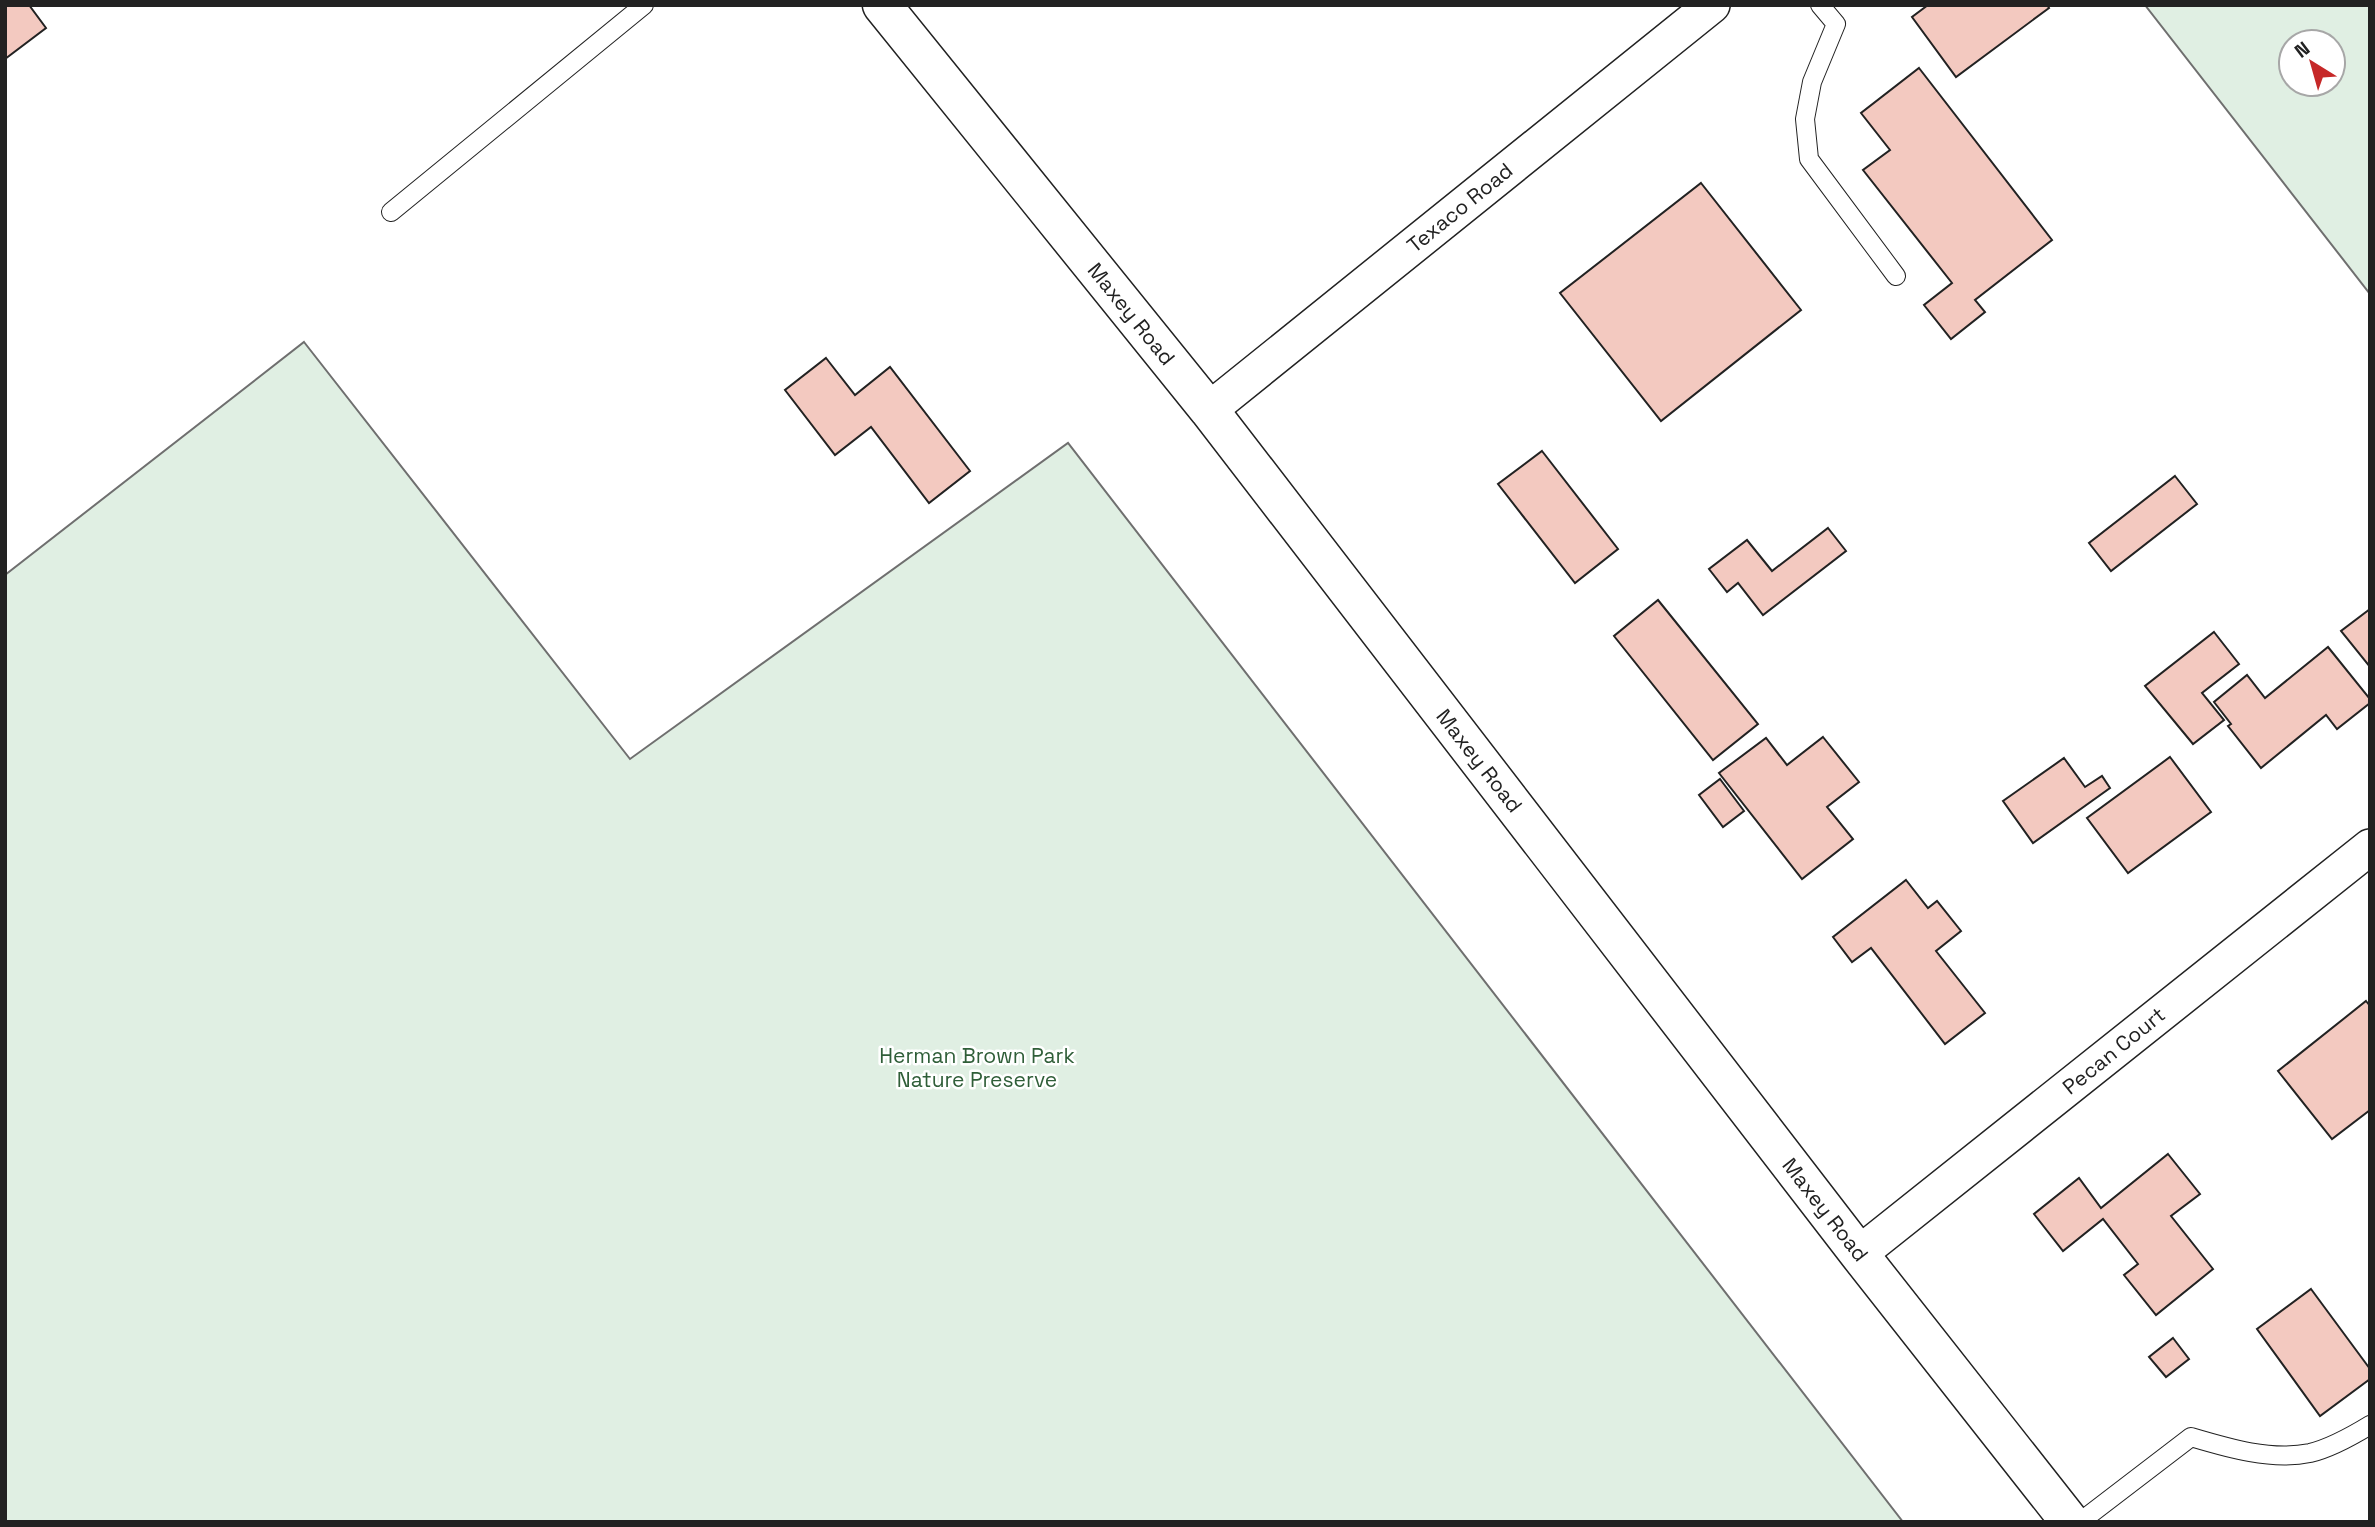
<svg xmlns="http://www.w3.org/2000/svg" width="2375" height="1527" font-family="'Space Grotesk',sans-serif">
  <rect width="100%" height="100%" fill="#fff"/>
  <g fill="#e0efe3" stroke="#6f6f6f" stroke-width="2" fill-rule="evenodd">
    <path d="M 2145,5 L 2370,5 L 2370,294 ZM 2291,42 L 2333,42 L 2333,84 L 2291,84 Z"/>
    <polygon points="304,342 630,759 1068,443 1903,1522 5,1522 5,575"/>
  </g>
  <g fill="#f3c9c0" stroke="#222" stroke-width="2">
    <polygon points="5,5 29,5 46,28 5,59"/>
    <polygon points="1928,5 2047,5 2049,8 1956,77 1912,17"/>
    <polygon points="1919,68 2052,240 1975,300 1985,312 1951,339 1924,305 1952,283 1863,170 1890,150 1861,113"/>
    <polygon points="1701,183 1801,310 1661,421 1560,293"/>
    <polygon points="826,358 855,395 890,367 970,471 929,503 871,427 835,455 785,390"/>
    <polygon points="1542,451 1618,549 1575,583 1498,484"/>
    <polygon points="2175,476 2197,504 2111,571 2089,543"/>
    <polygon points="1828,528 1846,551 1763,615 1738,583 1727,592 1709,569 1747,540 1772,571"/>
    <polygon points="1658,600 1758,724 1713,760 1614,636"/>
    <polygon points="2370,609 2370,667 2341,631"/>
    <polygon points="2214,632 2239,664 2202,693 2224,720 2193,744 2145,686"/>
    <polygon points="2328,647 2370,699 2370,703 2337,729 2326,715 2261,768 2228,726 2231,724 2214,702 2247,675 2265,698"/>
    <polygon points="1823,737 1859,782 1827,807 1853,839 1802,879 1719,773 1766,738 1787,765"/>
    <polygon points="2170,757 2211,812 2128,873 2087,818"/>
    <polygon points="2064,758 2085,787 2102,776 2110,788 2033,843 2003,801"/>
    <polygon points="1720,779 1744,811 1723,827 1699,795"/>
    <polygon points="1906,880 1928,908 1937,901 1961,931 1936,951 1985,1013 1945,1044 1871,948 1852,962 1833,937"/>
    <polygon points="2366,1001 2370,1006 2370,1110 2332,1139 2278,1071"/>
    <polygon points="2168,1154 2200,1194 2171,1216 2213,1269 2156,1315 2124,1275 2138,1264 2103,1219 2063,1251 2034,1214 2079,1178 2101,1208"/>
    <polygon points="2311,1289 2370,1369 2370,1379 2320,1416 2257,1329"/>
    <polygon points="2173,1338 2189,1359 2166,1377 2149,1357"/>
  </g>
  <g fill="none" stroke-linecap="round" stroke-linejoin="round">
    <g stroke="#222" stroke-width="20">
      <g id="service">
        <polyline points="1820,5 1836,24 1812,82 1805,119 1809,159 1896,276"/>
        <polyline points="391,212 644,5"/>
        <path d="M 2080,1522 L 2191,1437 C 2228,1448 2271,1461 2310,1453 C 2331,1448 2352,1436 2370,1425"/>
      </g>
    </g>
    <g stroke="#222" stroke-width="38">
      <g id="minor">
        <polyline points="1209,410 1712,5"/>
        <polyline points="1859,1254 2370,847"/>
      </g>
    </g>
    <g stroke="#222" stroke-width="41">
      <polyline id="primary" points="882,5 1209,410 1859,1254 2070,1522"/>
    </g>
    <use href="#service" stroke="#fff" stroke-width="18"/>
    <use href="#minor" stroke="#fff" stroke-width="35"/>
    <use href="#primary" stroke="#fff" stroke-width="38"/>
  </g>
  <g text-anchor="middle" stroke-width="5" stroke-linejoin="round" paint-order="stroke">
    <g font-size="21" fill="#222" stroke="#fff">
      <text transform="translate(1460 208) rotate(-39)" y="7">Texaco Road</text>
      <text transform="translate(1131 314) rotate(51)" y="7">Maxey Road</text>
      <text transform="translate(1479 761) rotate(52)" y="7">Maxey Road</text>
      <text transform="translate(2114 1051) rotate(-39)" y="7">Pecan Court</text>
      <text transform="translate(1825 1210) rotate(52)" y="7">Maxey Road</text>
    </g>
    <g font-size="21" fill="#2f5e38" stroke="#fff">
      <text x="977" y="1063">Herman Brown Park<tspan x="977" dy="24">Nature Preserve</tspan></text>
    </g>
  </g>
  <rect width="2375" height="1527" fill="none" stroke="#222222" stroke-width="14"/>
  <g transform="translate(2312 63) rotate(323)"><circle r="33" fill="#ffffff" stroke="#a7a7a7" stroke-width="2"/>
  <path d="M0-5L12 26L0 18L-12 26Z" fill="#c62828"/>
  <text y="-10" font-size="19" font-weight="bold" text-anchor="middle" fill="#222222">N</text>
  </g>
</svg>
